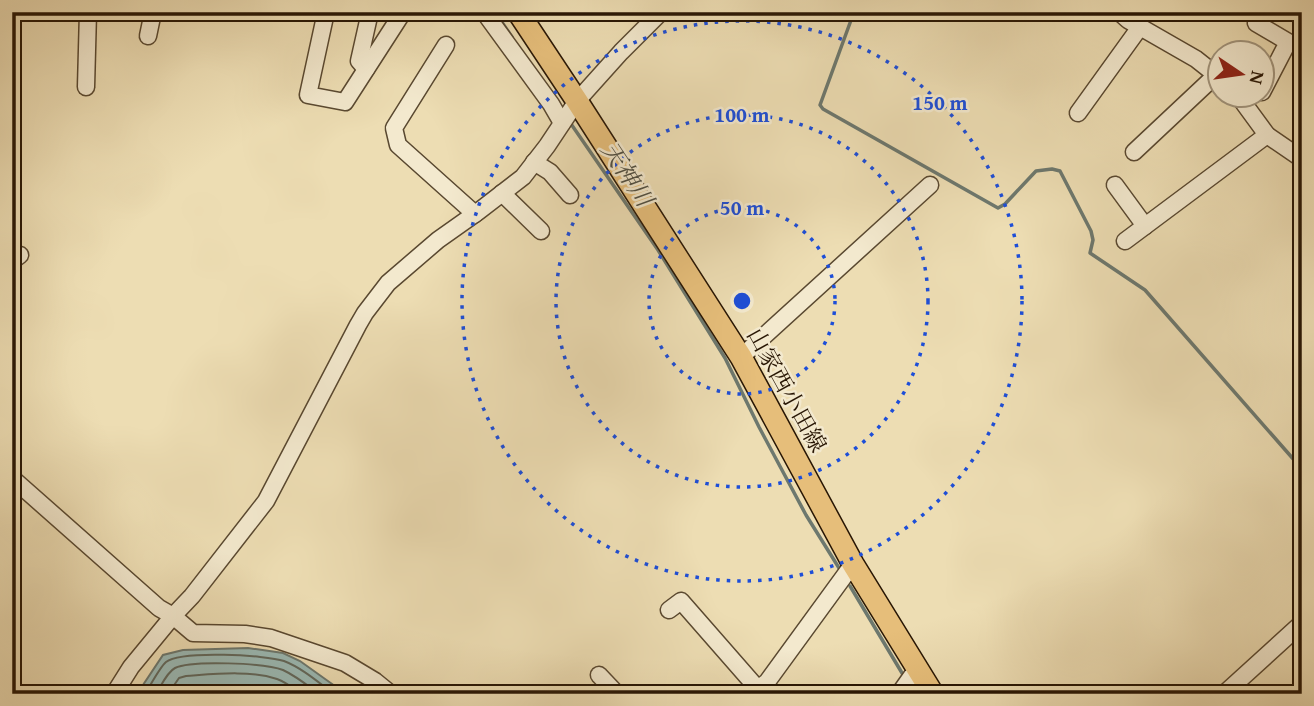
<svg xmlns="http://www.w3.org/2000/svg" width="1314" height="706" font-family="'Gentium Book Plus','Noto Serif JP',serif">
  <rect width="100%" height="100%" fill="#edddb3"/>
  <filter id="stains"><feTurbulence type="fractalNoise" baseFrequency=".00286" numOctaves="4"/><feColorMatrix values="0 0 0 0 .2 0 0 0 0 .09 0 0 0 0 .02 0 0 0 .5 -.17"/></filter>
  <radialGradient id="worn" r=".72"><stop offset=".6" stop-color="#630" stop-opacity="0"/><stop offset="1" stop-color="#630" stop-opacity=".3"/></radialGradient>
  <polygon fill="#9bbab5" stroke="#6d786e" stroke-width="2" points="248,648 283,653 300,661 346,694 137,694 163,655 183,650"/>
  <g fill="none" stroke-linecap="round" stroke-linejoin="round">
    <g stroke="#62685c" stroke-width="2">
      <path d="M 145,694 C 150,686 160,667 166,662 C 181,650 266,655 284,661 C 302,668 318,682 334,694"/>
      <path d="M 156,694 C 161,686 167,672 175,668 C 191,660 265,663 283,670 C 296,676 307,685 319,694"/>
      <path d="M 168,694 L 179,678 L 186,676 C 215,674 249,670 277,679 C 286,682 293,688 301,694"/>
    </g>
    <g stroke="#6d786e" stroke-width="3.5">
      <polyline points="495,12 512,37"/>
      <polyline points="854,12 820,105 823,109 998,208 1005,204 1036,171 1052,169 1060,171 1091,231 1093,240 1090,253 1145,290 1302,469"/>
      <polyline points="569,121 658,250 725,358 759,427 806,515 839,568"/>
      <polyline points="850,586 902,673"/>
      <polyline points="913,691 914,694"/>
    </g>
    <g stroke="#594830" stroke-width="19">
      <g id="minor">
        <polyline points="326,12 308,95 345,102 403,12"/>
        <polyline points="484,12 551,104 562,123"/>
        <polyline points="1119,12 1128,20 1196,59 1220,78"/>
        <polyline points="1256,23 1288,42 1262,92"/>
        <polyline points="148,36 153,12"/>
        <polyline points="446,45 394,128 398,145 475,214"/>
        <polyline points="366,69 359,61 370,12"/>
        <polyline points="86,87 88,12"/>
        <polyline points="1237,94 1267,135 1302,159"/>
        <polyline points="1078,113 1140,27"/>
        <polyline points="1134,152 1216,75"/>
        <polyline points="534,162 550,172 570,195"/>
        <polyline points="1115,185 1145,226"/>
        <polyline points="502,193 541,231"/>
        <polyline points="1125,241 1267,135"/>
        <polyline points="12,261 20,255"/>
        <polyline points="741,357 930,185"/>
        <polyline points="12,478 159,608 173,616 193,633 245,634 271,638 345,663 375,681 391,694"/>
        <polyline points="669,610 681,601 758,689"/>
        <polyline points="599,675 617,694"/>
        <polyline points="114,694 131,667 173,616 192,596 266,501 358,325 365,313 388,283 438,240 479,211 523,177 547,146 577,101 621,52 661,12"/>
        <polyline points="751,694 767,682 853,564"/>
        <polyline points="899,694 911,677 919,671"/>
        <polyline points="1224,694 1302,623"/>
      </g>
    </g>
    <g stroke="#281604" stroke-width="24">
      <polyline id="major" points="518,12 577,101 741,357 853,564 933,694"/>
    </g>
    <use href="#minor" stroke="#f3e9ce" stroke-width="16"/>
    <use href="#major" stroke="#e6be7a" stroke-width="21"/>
  </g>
  <g fill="none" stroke="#1d4ed8" stroke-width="3.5" stroke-dasharray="3.5 7">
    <circle cx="742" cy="301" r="93"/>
    <circle cx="742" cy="301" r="186"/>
    <circle cx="742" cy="301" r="280"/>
  </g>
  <g text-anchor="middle" stroke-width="5" stroke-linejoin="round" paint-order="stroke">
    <g font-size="23" fill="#281604" stroke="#f3e9ce">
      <text transform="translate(787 390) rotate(61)" y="8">山家西小田線</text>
    </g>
    <g font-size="24" font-style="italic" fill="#504f42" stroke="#f3e9ce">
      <text transform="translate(627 174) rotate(56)" y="8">天神川</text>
    </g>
  </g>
  <circle cx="742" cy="301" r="10" fill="#1d4ed8" stroke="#f3e9ce" stroke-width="3.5"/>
  <g font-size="21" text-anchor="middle" font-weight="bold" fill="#1d4ed8" stroke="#f3e9ce" stroke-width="5" stroke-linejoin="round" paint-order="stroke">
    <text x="940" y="110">150 m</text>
    <text x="742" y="122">100 m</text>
    <text x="742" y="215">50 m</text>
  </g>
  <rect width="1314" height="706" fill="none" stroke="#edddb3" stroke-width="42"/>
  <rect x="14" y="14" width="1286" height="678" fill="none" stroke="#281604" stroke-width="3.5"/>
  <rect x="21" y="21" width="1272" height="664" fill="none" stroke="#281604" stroke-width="2"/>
  <g transform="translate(1241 74) rotate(103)"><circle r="33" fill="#f3e9ce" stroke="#a2957d" stroke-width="2"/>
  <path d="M0-5L12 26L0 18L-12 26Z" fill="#8f2418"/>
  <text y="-10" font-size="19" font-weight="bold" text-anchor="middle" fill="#281604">N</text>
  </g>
  <rect width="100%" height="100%" filter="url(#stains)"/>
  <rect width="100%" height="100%" fill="url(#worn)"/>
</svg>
